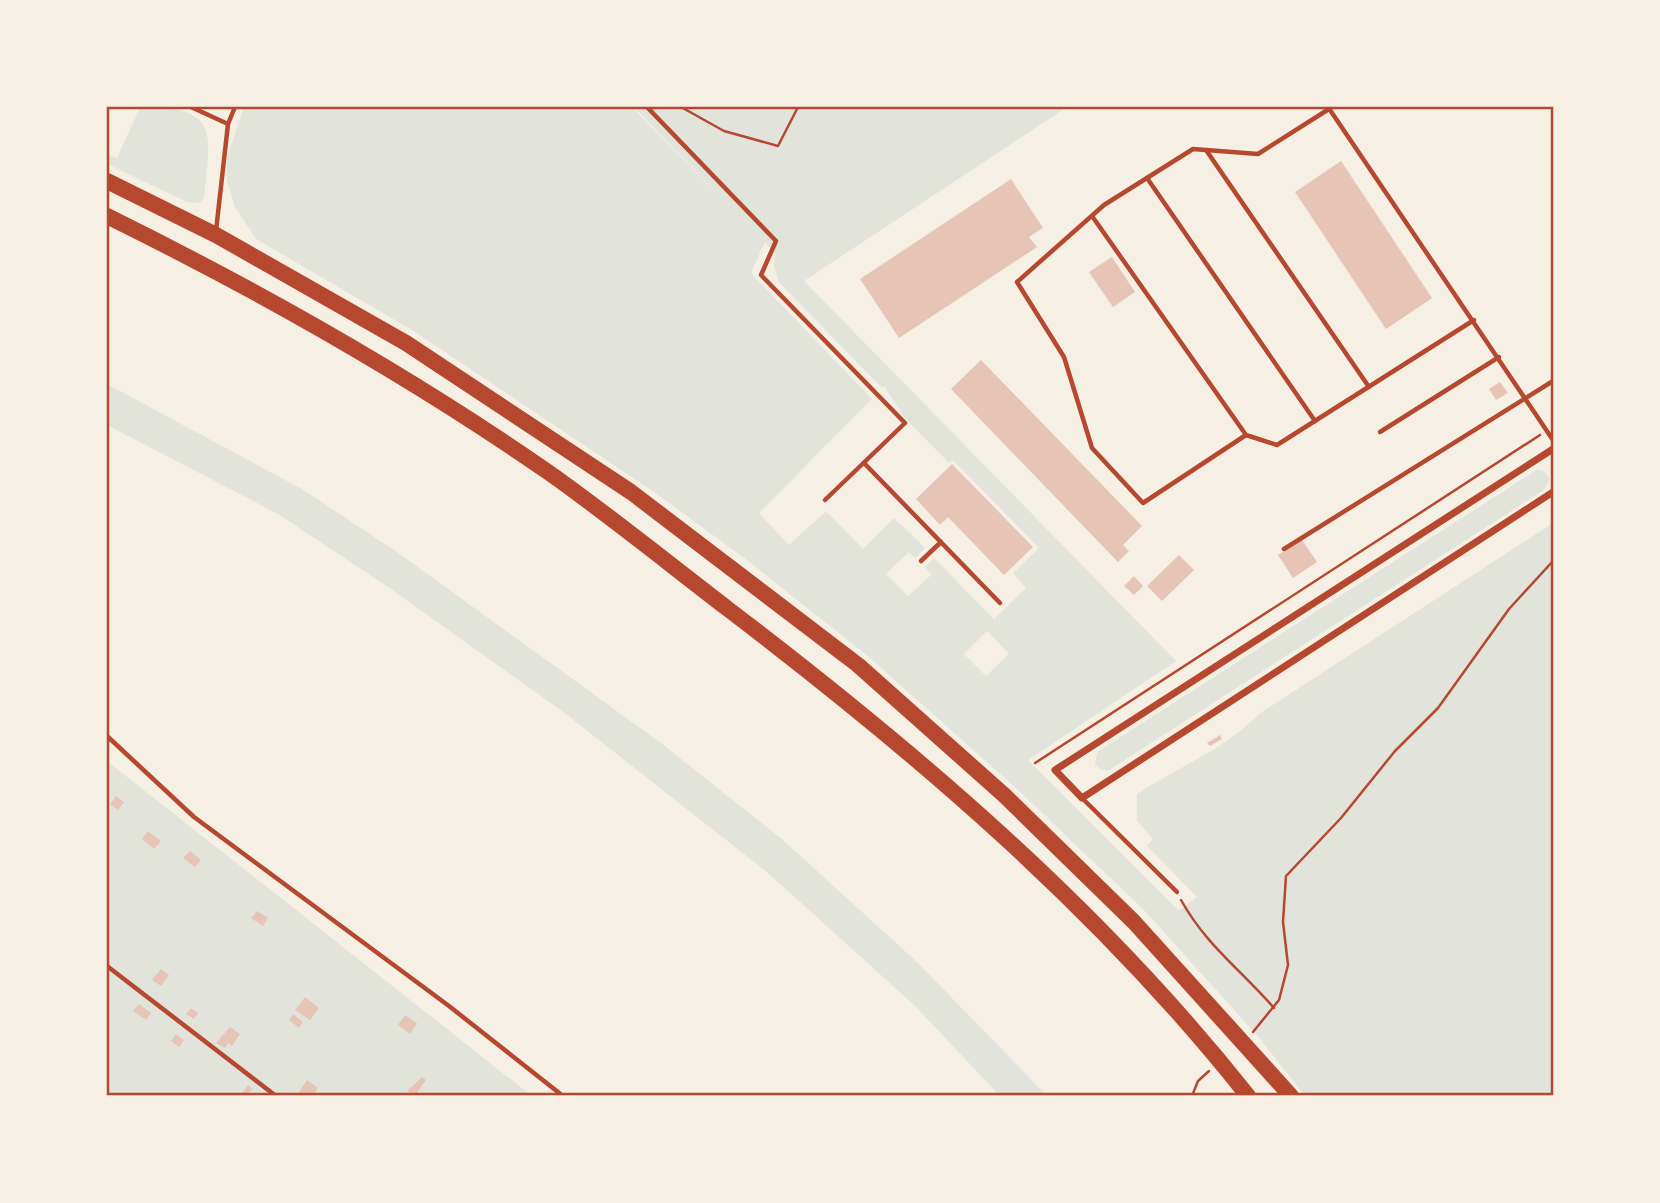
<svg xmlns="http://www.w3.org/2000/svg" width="1660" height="1203" font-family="Roboto,sans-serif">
  <rect width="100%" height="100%" fill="#f6efe4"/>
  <g fill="#e2e4dc" fill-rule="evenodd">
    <path d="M 140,107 C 220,107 211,132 204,198 L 200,203 L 187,202 L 107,164 L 107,154 L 117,158 Z"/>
    <path d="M 244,107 L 632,107 L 728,205 L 634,107 L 1067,107 L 804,281 L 1176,661 L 1028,760 L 1179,911 L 1197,897 L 1147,846 L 1153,839 L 1137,821 L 1137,794 C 1180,766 1222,751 1259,714 L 1553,523 L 1553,1096 L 1305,1096 L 1257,1035 L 1142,908 L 1017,789 L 869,657 L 748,561 L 657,494 L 412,330 L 256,239 L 235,207 L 227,181 L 227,157 ZM 765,242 L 775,253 L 774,265 L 778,281 L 882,388 L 884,386 L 905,418 L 949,463 L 953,460 L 1039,548 L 1013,573 L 1026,588 L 994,619 L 934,558 L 925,567 L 931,575 L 908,596 L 886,574 L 909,552 L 915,558 L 925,548 L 894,518 L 863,549 L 826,511 L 789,545 L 759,513 L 872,399 L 751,273 ZM 987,631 L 1009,654 L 986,676 L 964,654 Z"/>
    <polygon points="107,384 302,489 397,552 661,743 783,840 918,963 1047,1096 1000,1096 915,1006 768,873 562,711 388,587 278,514 107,425"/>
    <polygon points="1538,469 1544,471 1550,479 1544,490 1109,770 1102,770 1095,765 1097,752"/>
    <polygon points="107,761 532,1096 107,1096"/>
  </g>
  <g fill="#e6c5b7">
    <polygon points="1341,161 1432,298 1386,329 1295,192"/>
    <polygon points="1011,179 1043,228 1029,237 1037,247 899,338 860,279"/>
    <polygon points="1112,257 1135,292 1113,307 1089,272"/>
    <polygon points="981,360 1142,526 1123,545 1129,551 1118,562 951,389"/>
    <polygon points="1500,382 1508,393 1496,400 1489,389"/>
    <polygon points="952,464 1033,547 1004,575 948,517 940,525 916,499"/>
    <polygon points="1302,540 1317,562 1293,578 1278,555"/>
    <polygon points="1179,555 1194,570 1162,601 1147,586"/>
    <polygon points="1134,576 1143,586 1134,595 1124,586"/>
    <polygon points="1220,735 1222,739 1210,746 1207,743"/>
    <polygon points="116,796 124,802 118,810 110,804"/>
    <polygon points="148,831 161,841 154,849 142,839"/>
    <polygon points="190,851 201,860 195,867 183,858"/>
    <polygon points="257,911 268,918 263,926 251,918"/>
    <polygon points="161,969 169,975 161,986 152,980"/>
    <polygon points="305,997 319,1008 310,1020 295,1010"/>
    <polygon points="139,1004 151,1013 146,1020 133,1011"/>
    <polygon points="191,1008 198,1013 194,1019 186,1014"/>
    <polygon points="293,1014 303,1022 299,1028 289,1020"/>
    <polygon points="405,1015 417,1023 410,1034 398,1025"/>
    <polygon points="230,1027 240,1034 232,1046 228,1043 225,1048 216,1043"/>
    <polygon points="176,1034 184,1040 179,1047 171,1041"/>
    <polygon points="422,1077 426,1080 415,1096 407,1091"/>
    <polygon points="307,1080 318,1088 313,1096 296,1096"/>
    <polygon points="248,1085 253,1089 244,1096 241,1094"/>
  </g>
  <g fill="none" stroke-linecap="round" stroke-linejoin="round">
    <g stroke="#b5482f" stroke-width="2.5">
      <polyline points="681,107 724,131 778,146 798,107"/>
      <polyline points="1035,763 1540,435"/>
      <path d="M 1181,900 C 1206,945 1240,969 1274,1008"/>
      <polyline points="1253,1032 1279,1000 1288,965 1283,922 1286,876 1341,818 1395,751 1438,708 1509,609 1553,561"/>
      <polyline points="1192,1096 1198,1081 1209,1071"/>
    </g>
    <g stroke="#b5482f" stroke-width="4.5">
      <polyline points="191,107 228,124 216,231"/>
      <polyline points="647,107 776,241 761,275 905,423 825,500"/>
      <polyline points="1328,107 1553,440"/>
      <polyline points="1329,109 1258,154 1193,149 1104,205 1017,282 1064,357 1092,448 1143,503 1246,435 1277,445 1474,320"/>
      <polyline points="228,124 235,107"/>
      <polyline points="1206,150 1369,387"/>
      <polyline points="1147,178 1315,421"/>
      <polyline points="1092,216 1246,435"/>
      <polyline points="1380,432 1499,357"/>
      <polyline points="864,463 1000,603"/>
      <polyline points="1284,549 1553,381"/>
      <polyline points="921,561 941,542"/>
      <polyline points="107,736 194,817 449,1006 563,1096"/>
      <polyline points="1082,798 1177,892"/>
      <polyline points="107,966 276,1096"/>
    </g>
    <polyline stroke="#b5482f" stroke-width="7" points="1553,449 1055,770 1082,798 1553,492"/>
    <g stroke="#b5482f" stroke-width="16">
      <polyline points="107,181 216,235 406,343 631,492 858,665 1004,795 1134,922 1291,1096"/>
      <path d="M 107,216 C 259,291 408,375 548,472 C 609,515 668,563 728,609 C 917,753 1100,909 1248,1096"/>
    </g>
  </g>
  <rect width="1660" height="1203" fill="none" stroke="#f6efe4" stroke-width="217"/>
  <rect x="108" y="108" width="1444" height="986" fill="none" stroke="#b5482f" stroke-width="2.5"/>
</svg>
